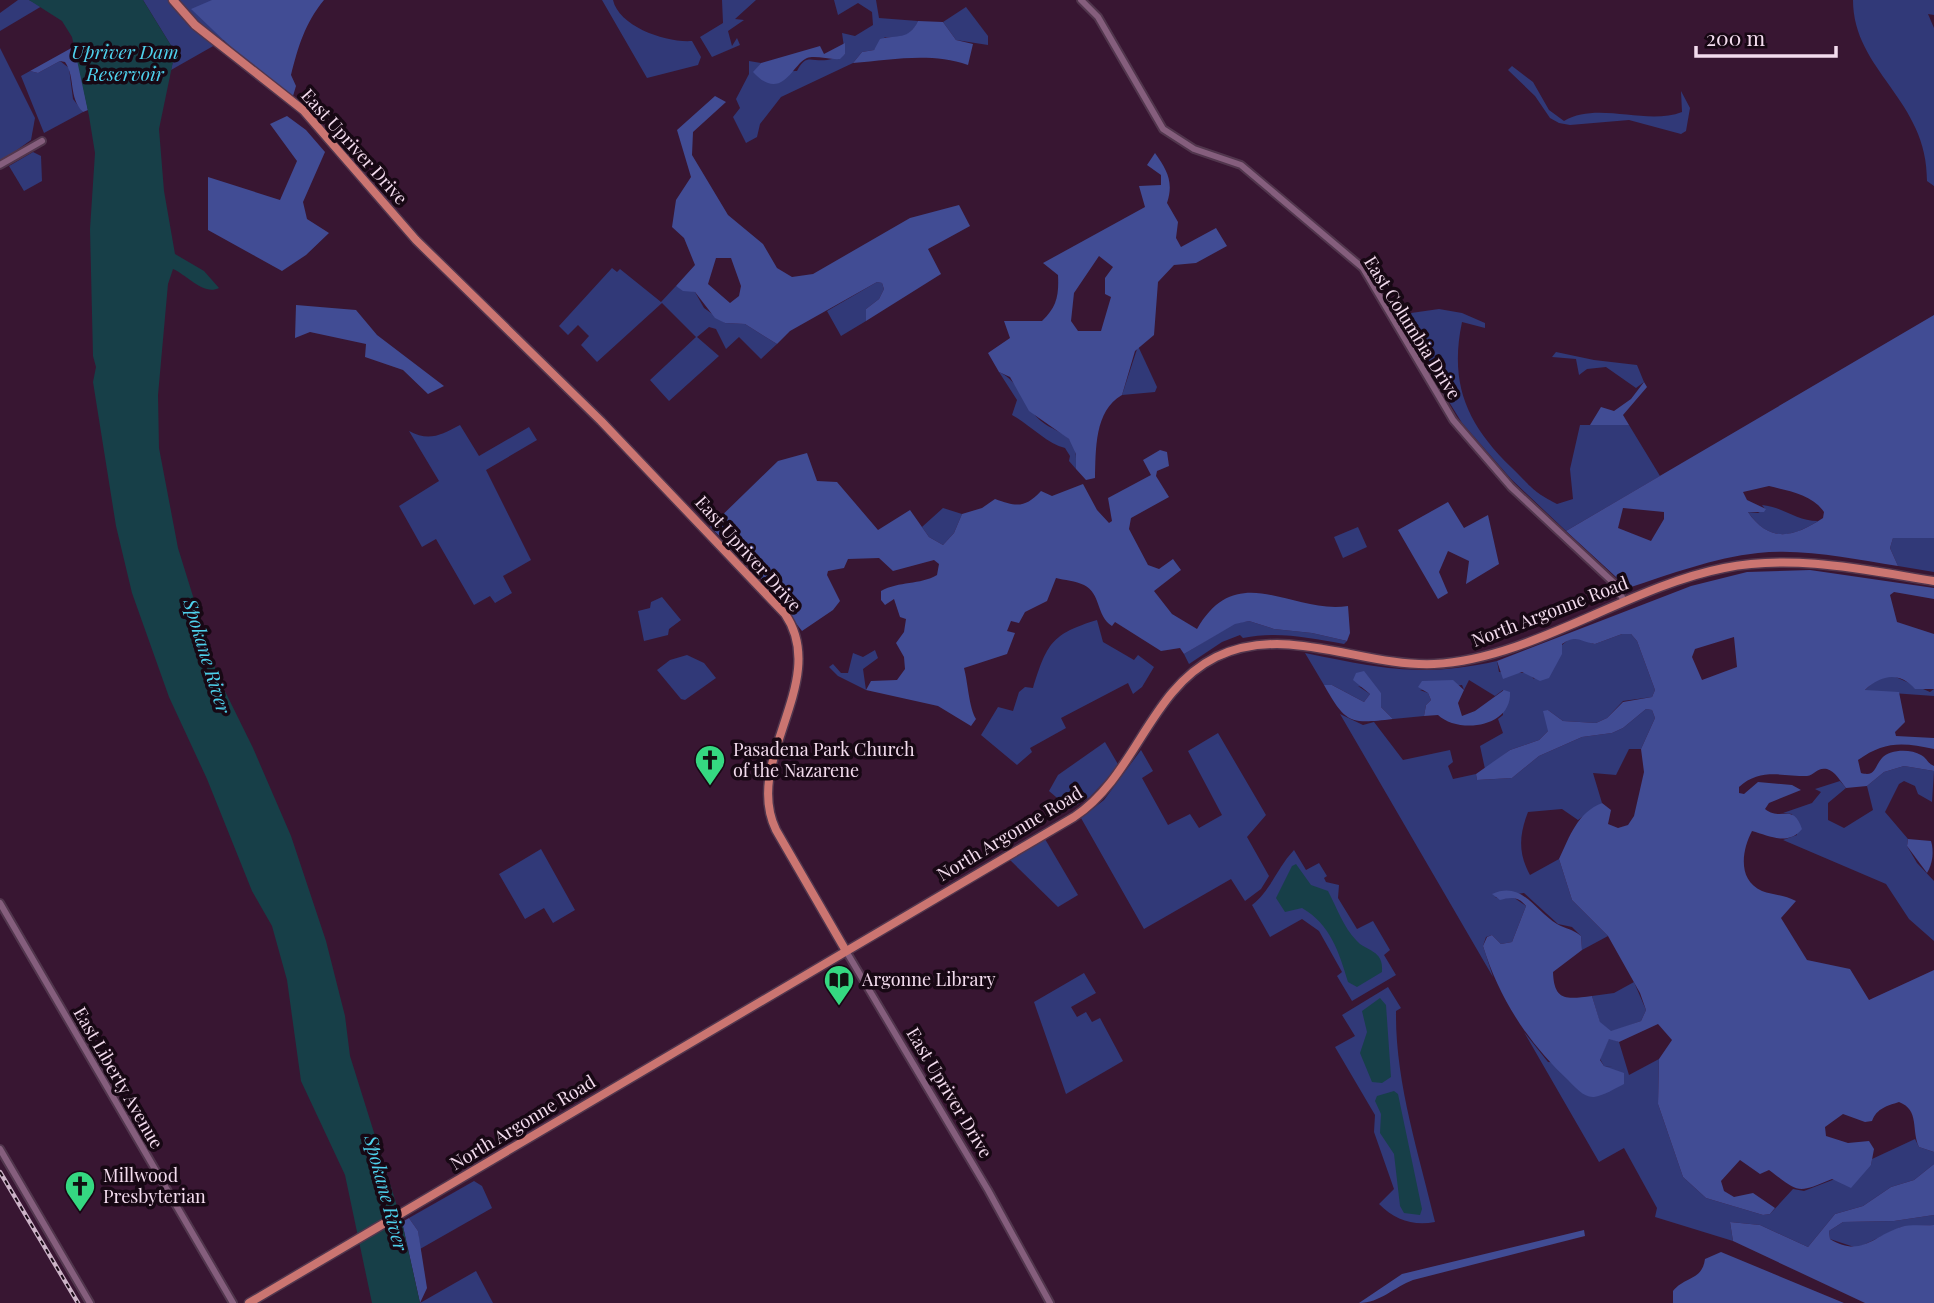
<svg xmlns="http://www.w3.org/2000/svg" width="1934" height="1303" font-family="'Playfair Display',serif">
  <rect width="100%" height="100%" fill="#381632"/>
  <g fill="#313978">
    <polygon points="18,0 29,0 42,6 0,31 0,13"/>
    <polygon points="143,0 294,0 171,70 175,52"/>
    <path d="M 602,0 L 613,0 C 619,27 667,43 692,41 L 701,57 L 698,65 L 647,78 Z"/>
    <polygon points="722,0 756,0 735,19 744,20 728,31 732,46 737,38 740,45 712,57 700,37 723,23"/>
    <path d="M 834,0 L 876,0 L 879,18 L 918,21 C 910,38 902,38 885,37 L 874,50 L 862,52 L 853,63 L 781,97 L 760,124 L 757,137 L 746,143 L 733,117 L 740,108 L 736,99 L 749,74 L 749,61 L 761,63 L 754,72 L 797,71 C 806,53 811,62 827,60 C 833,59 840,56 845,54 L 842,33 L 855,36 L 873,25 L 872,12 L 858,3 L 838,15 Z"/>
    <path d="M 1853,0 L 1934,0 L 1934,15 L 1928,14 L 1934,28 L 1934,186 L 1927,181 C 1928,100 1853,71 1853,0 Z"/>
    <polygon points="966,7 988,36 988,45 956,40 943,22"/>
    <polygon points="0,48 35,118 31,140 0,162"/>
    <polygon points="60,61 69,68 73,99 83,112 44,133 21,76 30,71 38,73"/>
    <path d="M 1512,66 L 1533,82 L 1549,110 L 1564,121 C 1598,101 1646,126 1682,112 L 1681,91 L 1690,108 L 1686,131 L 1681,134 L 1629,120 L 1570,125 L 1559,123 L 1550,118 L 1535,96 L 1508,70 Z"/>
    <polygon points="33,152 41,156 42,181 24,191 9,166"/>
    <polygon points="612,268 617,272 620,269 661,302 676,286 695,292 704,308 725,323 745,324 777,344 761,359 739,337 726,349 716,329 709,327 697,337 719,356 669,401 650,380 696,337 662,303 597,362 581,345 589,336 578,325 568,335 559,326"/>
    <polygon points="877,282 882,283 884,289 879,299 866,309 866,321 841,336 827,311"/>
    <path d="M 1439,309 L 1462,313 L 1485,323 L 1485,328 L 1462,322 C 1449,384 1467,424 1511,467 C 1531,486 1531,491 1557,504 L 1573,499 L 1570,469 L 1580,425 L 1629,425 L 1660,476 L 1566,531 L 1511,479 L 1462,423 L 1400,322 L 1411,313 Z"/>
    <polygon points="1138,346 1157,387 1155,392 1122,395"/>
    <polygon points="1556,352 1594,360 1637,365 1644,382 1636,388 1606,367 1587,369 1579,375 1576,359 1552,357"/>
    <path d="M 999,372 C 1022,382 1024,410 1045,424 C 1054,430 1065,433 1072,442 C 1077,450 1076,459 1076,469 L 1069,461 L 1070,456 L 1065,448 C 1047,444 1029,424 1012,415 L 1017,400 Z"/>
    <path d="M 460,425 L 479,456 L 529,427 L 537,440 L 486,470 L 531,560 L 503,576 L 512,593 L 495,603 L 490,596 L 474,605 L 436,539 L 422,547 L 399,506 L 439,481 L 409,431 C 429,442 441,435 460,425 Z"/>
    <path d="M 1762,505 C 1784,507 1796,521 1818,521 C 1790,539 1768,541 1748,512 L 1758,513 L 1765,509 Z"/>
    <polygon points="943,508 962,514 954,533 943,545 929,537 922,527"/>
    <polygon points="1358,527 1367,547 1343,558 1334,537"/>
    <polygon points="1893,538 1934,538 1934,572 1898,566 1890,548"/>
    <polygon points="662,597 681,620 669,629 668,635 644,641 638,611 650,608 651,602"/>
    <path d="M 1097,620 L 1103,642 L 1134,660 L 1138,655 L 1154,667 L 1142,687 L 1133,694 L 1128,683 L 1061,718 L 1066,728 L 1030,748 L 1032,752 L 1017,765 L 981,735 L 998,707 L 1013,711 L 1019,692 L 1025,687 L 1033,688 C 1047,644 1051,634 1097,620 Z"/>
    <path d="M 1249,621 L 1274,629 L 1312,633 L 1347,641 L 1344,644 C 1309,638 1278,631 1243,638 L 1240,635 L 1222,642 L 1189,664 L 1184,654 L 1235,623 Z"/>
    <path d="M 1622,634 L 1631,634 L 1637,641 L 1655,690 L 1652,697 L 1623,701 L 1607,718 L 1596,723 L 1563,721 L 1548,710 L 1548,731 L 1539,740 L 1510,750 L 1485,769 L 1480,746 L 1503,733 L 1498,719 L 1503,715 L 1503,690 L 1495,696 L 1469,680 L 1464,690 L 1462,685 L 1420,690 L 1428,693 L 1431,700 L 1426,705 L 1424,716 L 1393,719 L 1381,707 L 1381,693 L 1358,686 L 1370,694 L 1364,702 L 1332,685 L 1324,685 L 1305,653 C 1378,668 1422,678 1497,661 L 1499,672 L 1529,673 L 1534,679 C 1542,669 1565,633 1580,637 C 1586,639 1588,643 1595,644 Z"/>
    <polygon points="875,650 878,658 863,669 866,690 838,676 829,667 833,664 841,673 848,673 853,653 863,657"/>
    <polygon points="687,655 704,663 716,678 685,700 681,699 657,670 670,660"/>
    <polygon points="1891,675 1930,692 1934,689 1934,696 1864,691 1877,679"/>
    <path d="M 1646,709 L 1652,710 L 1655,718 L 1641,749 L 1629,749 L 1616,775 L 1593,773 L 1602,803 L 1578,820 L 1562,809 L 1528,812 C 1519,835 1518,853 1530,875 L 1559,859 L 1572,900 L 1608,936 L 1582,950 L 1581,936 L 1572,927 L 1558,924 L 1524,893 L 1495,897 L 1500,899 L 1513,897 L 1526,906 L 1512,942 L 1501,944 L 1492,935 L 1486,937 L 1483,946 L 1493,977 L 1340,714 L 1363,725 L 1374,722 L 1403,760 L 1450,750 L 1453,762 L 1448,766 L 1453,779 L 1476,774 L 1477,780 L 1512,778 L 1539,756 L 1582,737 L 1612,733 L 1623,728 Z"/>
    <polygon points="1218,733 1266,815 1247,837 1269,876 1261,889 1245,901 1231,879 1144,929 1081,818 1104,800 1141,750 1153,771 1142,778 1168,825 1190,814 1199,828 1222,815 1188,751"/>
    <polygon points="1105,742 1119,766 1090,797 1070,809 1049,791 1058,775"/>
    <polygon points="1904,766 1934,771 1932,802 1918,794 1915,786 1904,781 1899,784 1885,812 1908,839 1907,846 1917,863 1934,881 1934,941 1909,919 1886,884 1783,840 1797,835 1792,814 1783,813 1812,803 1821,792 1815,789 1840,781 1846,788 1828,803 1828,820 1844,828 1873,810 1867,786 1884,772"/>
    <polygon points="1045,839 1078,895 1058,907 1010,860"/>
    <polygon points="541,849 575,910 553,923 544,908 525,919 499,874"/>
    <path d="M 1294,850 L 1306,870 L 1319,863 L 1327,876 L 1324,878 L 1326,882 L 1339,885 L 1338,898 L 1357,929 L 1373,921 L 1390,950 L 1384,955 L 1396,975 L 1352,1001 L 1337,976 L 1342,972 L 1319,931 L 1302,919 L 1270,937 L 1252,905 C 1271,890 1277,868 1294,850 Z"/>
    <polygon points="1084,973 1096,993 1071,1007 1077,1017 1086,1012 1092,1022 1100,1018 1123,1061 1066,1094 1034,1002"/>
    <polygon points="1634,982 1646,1010 1641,1021 1611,1032 1600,1023 1592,996 1614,993"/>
    <path d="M 1388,987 L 1401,1008 L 1396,1011 C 1395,1082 1419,1154 1435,1222 C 1413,1226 1395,1220 1379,1204 L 1394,1189 L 1374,1132 L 1375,1115 L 1335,1047 L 1355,1036 L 1342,1015 Z"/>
    <polygon points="1524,1032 1548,1062 1613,1067 1604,1066 1600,1059 1609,1038 1619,1042 1629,1075 1659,1059 1658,1104 1683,1177 1706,1198 1763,1215 1770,1214 1793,1189 1804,1191 1871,1165 1872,1159 1915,1139 1919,1147 1934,1152 1934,1164 1914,1180 1891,1187 1863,1206 1835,1214 1808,1247 1760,1225 1730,1222 1733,1241 1655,1217 1657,1208 1624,1148 1599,1162"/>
    <polygon points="474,1181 482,1186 492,1208 420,1249 418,1231 409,1218"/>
    <polygon points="1934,1215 1934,1225 1901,1227 1857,1248 1830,1239 1829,1231 1843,1222 1894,1221"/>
    <polygon points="476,1271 493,1303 420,1303"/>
  </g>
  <g fill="#414c94" fill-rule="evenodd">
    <path d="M 212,0 L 324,0 C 305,23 298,47 291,75 L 296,86 L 293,96 L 234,50 L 191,9 Z"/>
    <path d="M 918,21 L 943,22 L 956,40 L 973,44 L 968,65 C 930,52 892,60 853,63 L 862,52 L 874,50 L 880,39 C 898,34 908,41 918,21 Z"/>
    <path d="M 845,43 L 845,54 L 840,59 C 830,60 815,55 807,58 C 793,63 782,104 753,72 L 761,63 L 820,46 L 824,54 Z"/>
    <path d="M 75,46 L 88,110 L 83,112 C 68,97 76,78 65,62 L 60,61 L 38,73 L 30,71 Z"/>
    <path d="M 715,96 L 726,102 L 693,132 L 692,155 L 728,215 L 763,244 L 777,268 L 792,277 L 813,274 L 910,218 L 959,205 L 970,226 L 928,249 L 941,274 L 866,321 L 866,309 L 879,299 L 884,289 L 882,283 L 877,282 L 790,331 L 777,344 L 745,324 L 725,323 L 715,318 L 695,292 L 683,291 L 676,286 L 695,265 L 684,238 L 672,227 L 676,200 L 691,177 L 677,130 ZM 716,258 L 731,258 L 741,286 L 739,296 L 730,303 L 708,284 Z"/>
    <polygon points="287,116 306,130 325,152 303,202 307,219 329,233 306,255 282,271 208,230 208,177 280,200 297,161 270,124"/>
    <path d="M 1155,153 C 1167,170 1174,182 1167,203 L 1178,222 L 1176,238 L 1181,247 L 1216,228 L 1227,246 L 1196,263 L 1174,265 L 1158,282 L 1154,335 L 1135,351 L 1122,395 C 1094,411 1096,450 1095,478 L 1086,480 L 1076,469 L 1076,454 L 1069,439 L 1029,411 L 1010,377 L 999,372 L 988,353 L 1010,338 L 1004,321 L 1042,321 C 1057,307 1059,295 1058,275 L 1043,263 L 1145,207 L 1139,186 L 1161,185 L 1161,175 L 1147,165 ZM 1099,256 L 1113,267 L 1105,278 L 1105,294 L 1111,297 L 1101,331 L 1078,331 L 1071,321 L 1074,293 Z"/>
    <polygon points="296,305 356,310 377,335 444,386 428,394 403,370 365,357 366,344 310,332 295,338"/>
    <path d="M 1934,315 L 1934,538 L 1893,538 L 1890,548 L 1898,566 C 1852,559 1805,548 1758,553 C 1713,558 1671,574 1628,588 L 1566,531 ZM 1769,486 C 1788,491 1812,494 1824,512 L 1823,518 C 1794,537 1770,544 1748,512 L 1764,512 L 1766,509 L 1747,500 L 1743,492 ZM 1623,508 L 1664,512 L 1664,519 L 1651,541 L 1618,528 Z"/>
    <polygon points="1644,382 1647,387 1623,415 1629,425 1590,425 1601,407 1614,411 1631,399"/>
    <path d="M 1160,450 L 1167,452 L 1169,466 L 1157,471 L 1156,476 L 1169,497 L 1131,518 L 1129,529 L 1148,565 L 1159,569 L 1173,559 L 1181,570 L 1154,591 L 1172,614 L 1197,629 C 1238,558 1292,615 1348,606 L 1350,633 L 1347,641 L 1312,633 L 1274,629 L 1249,621 L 1235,624 L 1184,654 L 1180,648 L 1161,651 L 1115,622 L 1112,626 C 1096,616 1101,593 1084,585 C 1076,581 1064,580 1056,578 L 1047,601 L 1025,612 L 1019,623 L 1011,621 L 1007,631 L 1015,633 L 1007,654 L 964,668 C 968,683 969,708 976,719 L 971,726 L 938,706 L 866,690 L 871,681 L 897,680 L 905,669 L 904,657 L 896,643 L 904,632 L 906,619 L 900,617 L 894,599 L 885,605 L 881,600 L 881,591 C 899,581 920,585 937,575 L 939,564 L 934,560 L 893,571 L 879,558 L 848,559 L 844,568 L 828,571 L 827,575 L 840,601 L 833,610 L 802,631 L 753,568 L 710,527 L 778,461 L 807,453 L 817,481 L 837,482 L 878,530 L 910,510 L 929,537 L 943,545 L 954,533 L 962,514 L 982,508 L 995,499 C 1017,507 1025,508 1041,491 L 1052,496 L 1083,484 L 1097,510 L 1109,523 L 1112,521 L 1108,498 L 1151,475 L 1143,460 Z"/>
    <polygon points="1448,502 1464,528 1488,515 1499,564 1466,584 1469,561 1448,551 1439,572 1448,593 1438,599 1398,530"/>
    <path d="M 1810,570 L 1934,588 L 1934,599 L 1894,592 L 1890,595 L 1897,622 L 1934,634 L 1934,689 L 1915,689 C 1899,671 1881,675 1865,690 L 1899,692 L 1905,722 L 1895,732 L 1896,736 L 1934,738 L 1934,749 C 1903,742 1884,741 1858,760 L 1861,773 C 1876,777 1874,767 1882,758 C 1890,749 1911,749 1921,755 C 1927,758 1927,763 1934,766 L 1934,771 L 1904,766 L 1884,772 L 1867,786 L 1846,788 C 1841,782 1835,771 1827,769 C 1817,767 1815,775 1807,776 C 1781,776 1760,768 1739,787 L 1739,793 L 1744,794 L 1758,782 L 1792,785 L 1801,790 L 1769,803 L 1765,809 C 1781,822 1793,802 1802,829 C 1788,846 1770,836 1752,831 C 1742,850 1737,880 1762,891 C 1773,895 1785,895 1796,901 L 1781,918 L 1807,960 L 1850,969 L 1869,1000 L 1934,970 L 1934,1152 L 1919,1147 C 1911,1130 1920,1110 1899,1102 C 1887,1106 1877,1108 1872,1121 L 1865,1122 L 1843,1114 L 1825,1127 L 1826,1136 L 1848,1143 L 1869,1141 L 1874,1149 L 1871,1165 L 1851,1188 L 1832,1179 C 1796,1194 1800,1193 1769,1170 L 1760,1174 L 1740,1160 L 1721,1181 L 1724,1191 L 1734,1197 L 1753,1193 L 1775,1208 L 1770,1214 L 1763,1215 L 1706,1198 L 1683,1177 L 1658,1104 L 1659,1059 L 1672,1040 L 1658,1024 L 1619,1042 L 1609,1039 L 1600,1060 L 1604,1066 L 1624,1073 L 1624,1084 C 1616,1088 1603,1096 1594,1097 C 1584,1098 1575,1087 1568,1080 C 1528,1043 1499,998 1483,946 L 1487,937 L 1492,935 L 1501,944 L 1512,942 L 1526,906 C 1518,896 1511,897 1500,900 L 1492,894 C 1522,880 1535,911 1557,924 C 1566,929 1573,929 1581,936 L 1582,950 L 1553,972 C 1554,1002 1567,999 1592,996 L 1600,1022 L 1611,1031 L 1641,1021 L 1646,1010 L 1640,993 L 1608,936 L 1572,900 L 1559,859 C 1570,836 1577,813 1602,803 L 1611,810 L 1608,824 L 1618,828 L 1628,825 L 1634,816 L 1644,772 L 1641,749 L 1655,718 L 1652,710 L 1646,709 L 1623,728 L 1612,733 L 1582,737 L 1539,756 L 1512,778 L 1477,780 L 1476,774 L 1510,750 L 1539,740 L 1548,731 L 1543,711 L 1548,710 L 1563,721 L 1596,723 L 1607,718 L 1623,702 L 1652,697 L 1655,690 L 1637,641 L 1631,634 L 1622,634 L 1595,644 C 1579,642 1578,634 1562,644 L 1562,654 L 1549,678 L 1540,681 L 1522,672 L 1503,679 L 1497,661 L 1691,586 L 1747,572 ZM 1734,637 L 1737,667 L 1702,680 L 1692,657 L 1695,649 Z"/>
    <path d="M 1364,671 L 1381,693 L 1381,707 L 1393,719 C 1350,724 1346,724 1324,685 L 1332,685 L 1364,702 L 1370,694 L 1353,680 L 1356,673 Z"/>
    <path d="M 1453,680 L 1464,690 L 1458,703 L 1462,716 L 1475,711 L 1504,690 L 1510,692 C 1512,728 1458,734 1438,715 L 1424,716 L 1426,705 L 1431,700 L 1428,693 L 1418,687 L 1422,681 Z"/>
    <path d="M 1908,839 L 1931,841 C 1934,851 1933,863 1927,873 L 1907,846 Z"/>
    <path d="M 1934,1164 L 1934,1215 L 1894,1221 L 1843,1222 L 1829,1231 L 1830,1239 C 1861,1258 1873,1236 1901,1227 C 1910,1224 1924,1226 1934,1225 L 1934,1303 L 1865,1303 L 1733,1241 L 1730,1222 L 1760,1225 L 1808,1247 L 1835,1214 L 1863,1206 L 1891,1187 L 1914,1180 Z"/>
    <polygon points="409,1218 418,1231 427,1288 420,1303 402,1222"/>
    <path d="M 1584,1230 L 1585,1236 L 1413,1280 C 1394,1287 1380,1303 1359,1303 L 1402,1274 Z"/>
    <path d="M 1721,1252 L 1844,1303 L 1673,1303 L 1673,1291 C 1685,1276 1702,1281 1705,1259 Z"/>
  </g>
  <g fill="#173f48">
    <path d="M 29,0 L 143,0 L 175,52 L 159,129 L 164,191 L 175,254 L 204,271 L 219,288 C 204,296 187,275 173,269 L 168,284 L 158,395 L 159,448 L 178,548 L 218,677 L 253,748 L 291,836 L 326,941 L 345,1016 L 350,1056 L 402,1222 L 420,1303 L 372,1303 L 345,1175 L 301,1081 L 287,980 L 272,926 L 252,891 L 207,779 L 169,697 L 132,593 L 116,526 L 93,382 L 96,367 L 93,356 L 90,229 L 95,153 L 89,116 L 72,37 L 62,21 Z"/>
    <path d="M 1296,864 L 1311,885 L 1328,891 C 1336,906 1344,928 1356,940 C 1366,952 1384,949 1382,972 L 1357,987 L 1348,982 C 1339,952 1330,924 1302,908 L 1285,912 L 1276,898 L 1292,866 Z"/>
    <polygon points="1380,998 1386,1005 1391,1077 1382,1083 1372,1082 1360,1053 1367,1032 1362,1011"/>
    <polygon points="1394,1091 1398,1094 1422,1209 1420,1215 1404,1213 1400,1206 1394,1154 1380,1133 1381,1114 1375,1101 1377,1096"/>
  </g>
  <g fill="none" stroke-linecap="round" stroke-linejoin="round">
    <g stroke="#51364d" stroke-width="10">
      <g id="minor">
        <polyline points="1081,0 1098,17 1163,129 1194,149 1241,165 1363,268 1453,420 1511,487 1615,584 1624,601"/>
        <polyline points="0,165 42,141"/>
        <polyline points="0,903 233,1303"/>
        <polyline points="846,951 988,1190 1050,1303"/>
        <polyline points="0,1149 90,1303"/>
      </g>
    </g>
    <g stroke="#51364d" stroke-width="11">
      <g id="major">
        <path d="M 173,0 L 195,25 L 303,110 L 416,240 L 601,421 L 785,614 C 831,681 742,760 776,830 L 846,951"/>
        <path d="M 249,1303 L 1074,817 C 1136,776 1149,690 1216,657 C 1287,623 1361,667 1434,664 C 1532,659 1627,587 1724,568 C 1794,554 1865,570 1934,581"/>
      </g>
    </g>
    <use href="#minor" stroke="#855e7d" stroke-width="6"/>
    <use href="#major" stroke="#cb7571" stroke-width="8"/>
    <g stroke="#ccb3c7" stroke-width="4.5">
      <polyline id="rail" points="0,1172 78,1303"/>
    </g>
    <use href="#rail" stroke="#170814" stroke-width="2" stroke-dasharray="5" stroke-linecap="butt"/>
  </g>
  <defs>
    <g id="church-pin" transform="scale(1.575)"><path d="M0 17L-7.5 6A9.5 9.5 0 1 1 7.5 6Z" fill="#35d881" stroke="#170814"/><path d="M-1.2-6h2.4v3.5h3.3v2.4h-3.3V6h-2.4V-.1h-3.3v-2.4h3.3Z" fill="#111"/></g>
    <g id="library-pin" transform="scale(1.575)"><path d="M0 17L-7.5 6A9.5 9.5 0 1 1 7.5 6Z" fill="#35d881" stroke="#170814"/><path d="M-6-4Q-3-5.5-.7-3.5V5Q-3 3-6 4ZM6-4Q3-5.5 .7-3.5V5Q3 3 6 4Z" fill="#111"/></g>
  </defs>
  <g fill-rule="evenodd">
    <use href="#church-pin" x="710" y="760"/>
    <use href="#library-pin" x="839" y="980"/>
    <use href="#church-pin" x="80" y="1186"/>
  </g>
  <g text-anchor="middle" stroke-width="7" stroke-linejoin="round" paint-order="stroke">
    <g font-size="18" fill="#f3dcee" stroke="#170814">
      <text transform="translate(354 147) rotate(48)" y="6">East Upriver Drive</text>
      <text transform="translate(1412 328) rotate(58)" y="6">East Columbia Drive</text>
      <text transform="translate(748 554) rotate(48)" y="6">East Upriver Drive</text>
      <text transform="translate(1550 612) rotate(-21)" y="6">North Argonne Road</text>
      <text transform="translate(1010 834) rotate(-31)" y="6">North Argonne Road</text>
      <text transform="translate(118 1078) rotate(60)" y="6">East Liberty Avenue</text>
      <text transform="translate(949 1093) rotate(59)" y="6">East Upriver Drive</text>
      <text transform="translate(523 1123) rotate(-31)" y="6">North Argonne Road</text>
    </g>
    <g font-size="18" fill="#f3dcee" stroke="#170814" text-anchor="start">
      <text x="733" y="756">Pasadena Park Church<tspan x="733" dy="21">of the Nazarene</tspan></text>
      <text x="862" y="986">Argonne Library</text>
      <text x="103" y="1182">Millwood<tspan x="103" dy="21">Presbyterian</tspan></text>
    </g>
    <g font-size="19" font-style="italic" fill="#4ed1ec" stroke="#170814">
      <text x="125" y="59">Upriver Dam<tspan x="125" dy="22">Reservoir</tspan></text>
      <text transform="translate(207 656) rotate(73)" y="7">Spokane River</text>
      <text transform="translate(386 1193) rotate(75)" y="7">Spokane River</text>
    </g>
  </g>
  <path d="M1696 46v10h140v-10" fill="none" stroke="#f3dcee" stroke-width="3.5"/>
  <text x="1706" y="46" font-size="21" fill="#f3dcee" stroke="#170814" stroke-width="5" paint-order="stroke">200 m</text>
</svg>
